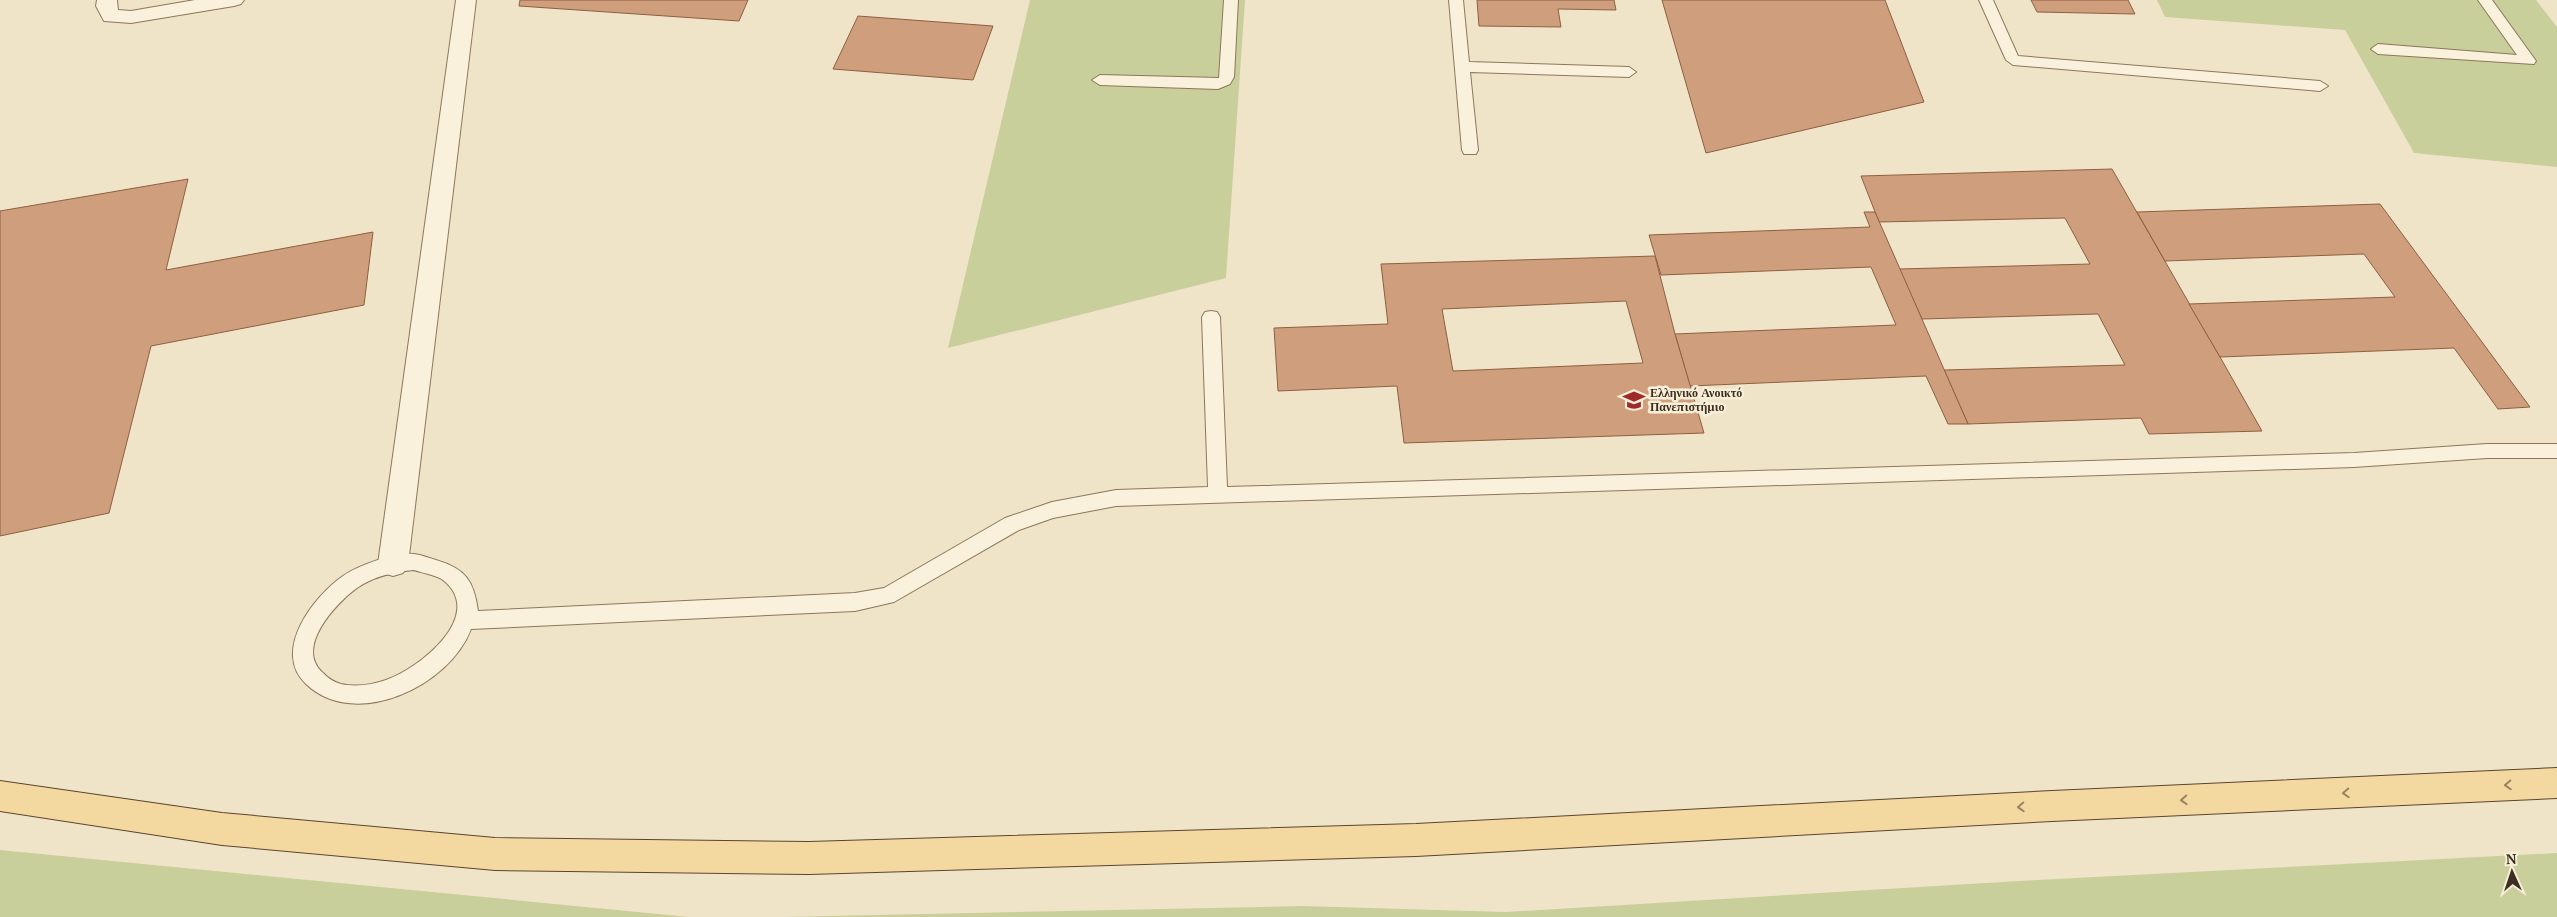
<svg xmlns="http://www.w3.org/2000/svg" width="2557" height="917" font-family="'PT Serif',serif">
  <rect width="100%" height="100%" fill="#f0e4c8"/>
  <g fill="#c9cf9b">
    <polygon points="1030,0 1245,0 1226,278 948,348"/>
    <polygon points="2157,0 2536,0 2557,27 2557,167 2414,153 2345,30 2165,17"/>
    <polygon points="0,850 689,917 0,917"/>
    <polygon points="2557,853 2557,917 783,917 1303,906 1506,912 2019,881"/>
  </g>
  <g fill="#cf9f7d" stroke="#8d5f41" fill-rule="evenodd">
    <polygon points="520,0 748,0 739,21 519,6"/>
    <polygon points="1477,0 1614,0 1616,10 1558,9 1561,27 1479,26"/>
    <polygon points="1662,0 1885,0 1924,102 1706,153"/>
    <polygon points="2031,0 2128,0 2135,14 2037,12"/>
    <polygon points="858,16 993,26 973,80 833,69"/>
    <polygon points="2112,169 2220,357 2262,431 2149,434 2141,418 1968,424 1944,370 2125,365 2098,314 1922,319 1899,269 2090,264 2065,218 1879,222 1861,176"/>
    <polygon points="188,179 166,270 373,232 364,305 151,346 109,513 0,536 0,211"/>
    <polygon points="2380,204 2530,407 2498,409 2454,348 2220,357 2189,304 2395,297 2364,254 2165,261 2137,212"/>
    <polygon points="1864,212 1875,212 1968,424 1948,424 1926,376 1690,386 1675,334 1896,325 1871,267 1661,275 1649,235 1870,227"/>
    <path d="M 1655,256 L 1675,334 L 1704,433 L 1404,443 L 1397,386 L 1278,391 L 1274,328 L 1388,324 L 1381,264 ZM 1626,301 L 1643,363 L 1453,371 L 1442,309 Z"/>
  </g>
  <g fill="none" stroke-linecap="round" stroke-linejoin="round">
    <g stroke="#8d765c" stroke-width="2">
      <g id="lane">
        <polygon points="1224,0 1238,0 1234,77 1230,84 1218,89 1100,85 1092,80 1100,75 1219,78"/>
        <polygon points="1449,0 1463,0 1469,62 1629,67 1636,72 1629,77 1470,72 1478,150 1476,154 1464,154 1462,150"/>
        <polygon points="1979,0 1993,0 2018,56 2320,81 2328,86 2320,91 2013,65 2006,60"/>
        <polygon points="2478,0 2492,0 2536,61 2534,64 2378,54 2371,49 2378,44 2517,55"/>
        <path d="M 1211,311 L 1217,312 L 1220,317 L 1227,487 L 2354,453 L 2487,444 L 2557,444 L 2557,458 L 2487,458 L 2354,467 L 1116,506 L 1053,518 L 1019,530 L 894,602 L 855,611 L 471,629 C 450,686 355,731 306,684 C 271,651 314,596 343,576 C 359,565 395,552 414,554 C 422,555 429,558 436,560 C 466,569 474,581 478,611 L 855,593 L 884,588 L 1005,518 L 1052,502 L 1116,490 L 1208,487 L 1202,317 L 1205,312 ZM 414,570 C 423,573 436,575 443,580 C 487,615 419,669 386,680 C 372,685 355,687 341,684 C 333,682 327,677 322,672 C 295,647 336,603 357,588 C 374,576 394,572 414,570 Z"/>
      </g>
    </g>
    <g stroke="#8d765c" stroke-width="2">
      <g id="street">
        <polygon points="97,0 117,0 118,10 131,11 195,0 244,0 241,4 234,6 131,23 104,21 96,6"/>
        <polygon points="456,0 476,0 408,564 403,573 393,576 383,573 378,564"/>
      </g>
    </g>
    <g stroke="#5b4430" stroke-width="2">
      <polygon id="primary" points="2557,768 2557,798 2052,821 1416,856 809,874 495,870 222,845 0,811 0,781 222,813 495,838 809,842 1416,824 2052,791"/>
    </g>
    <use href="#lane" fill="#faf1dc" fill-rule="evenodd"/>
    <use href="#street" fill="#faf1dc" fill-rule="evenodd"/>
    <use href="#primary" fill="#f3d9a0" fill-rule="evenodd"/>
  </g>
  <defs><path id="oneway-chevron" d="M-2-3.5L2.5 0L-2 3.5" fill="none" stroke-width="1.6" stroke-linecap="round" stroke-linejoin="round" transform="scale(1.25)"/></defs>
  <g stroke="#988460">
    <use href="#oneway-chevron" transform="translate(2508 785) rotate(177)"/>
    <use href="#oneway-chevron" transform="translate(2346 793) rotate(177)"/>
    <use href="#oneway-chevron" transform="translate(2184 800) rotate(177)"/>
    <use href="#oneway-chevron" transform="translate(2021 807) rotate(177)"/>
  </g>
  <defs>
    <g id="university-bare" transform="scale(1.725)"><path d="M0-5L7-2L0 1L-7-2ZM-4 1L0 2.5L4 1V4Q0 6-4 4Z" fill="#9e2a2b" stroke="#f7eed8" stroke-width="2.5" paint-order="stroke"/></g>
  </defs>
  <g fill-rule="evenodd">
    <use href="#university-bare" x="1634" y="400"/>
  </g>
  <g text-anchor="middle" stroke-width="5" stroke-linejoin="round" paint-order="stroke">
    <g font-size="12" font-weight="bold" fill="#3d2e20" stroke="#f7eed8" text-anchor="start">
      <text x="1650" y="397">Ελληνικό Ανοικτό<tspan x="1650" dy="14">Πανεπιστήμιο</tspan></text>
    </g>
  </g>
  <g transform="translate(2512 872) rotate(357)" stroke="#f7eed8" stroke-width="4" paint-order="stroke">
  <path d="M0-4L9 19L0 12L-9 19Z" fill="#3d2e20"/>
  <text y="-8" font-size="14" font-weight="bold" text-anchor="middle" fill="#3d2e20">N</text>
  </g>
</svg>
